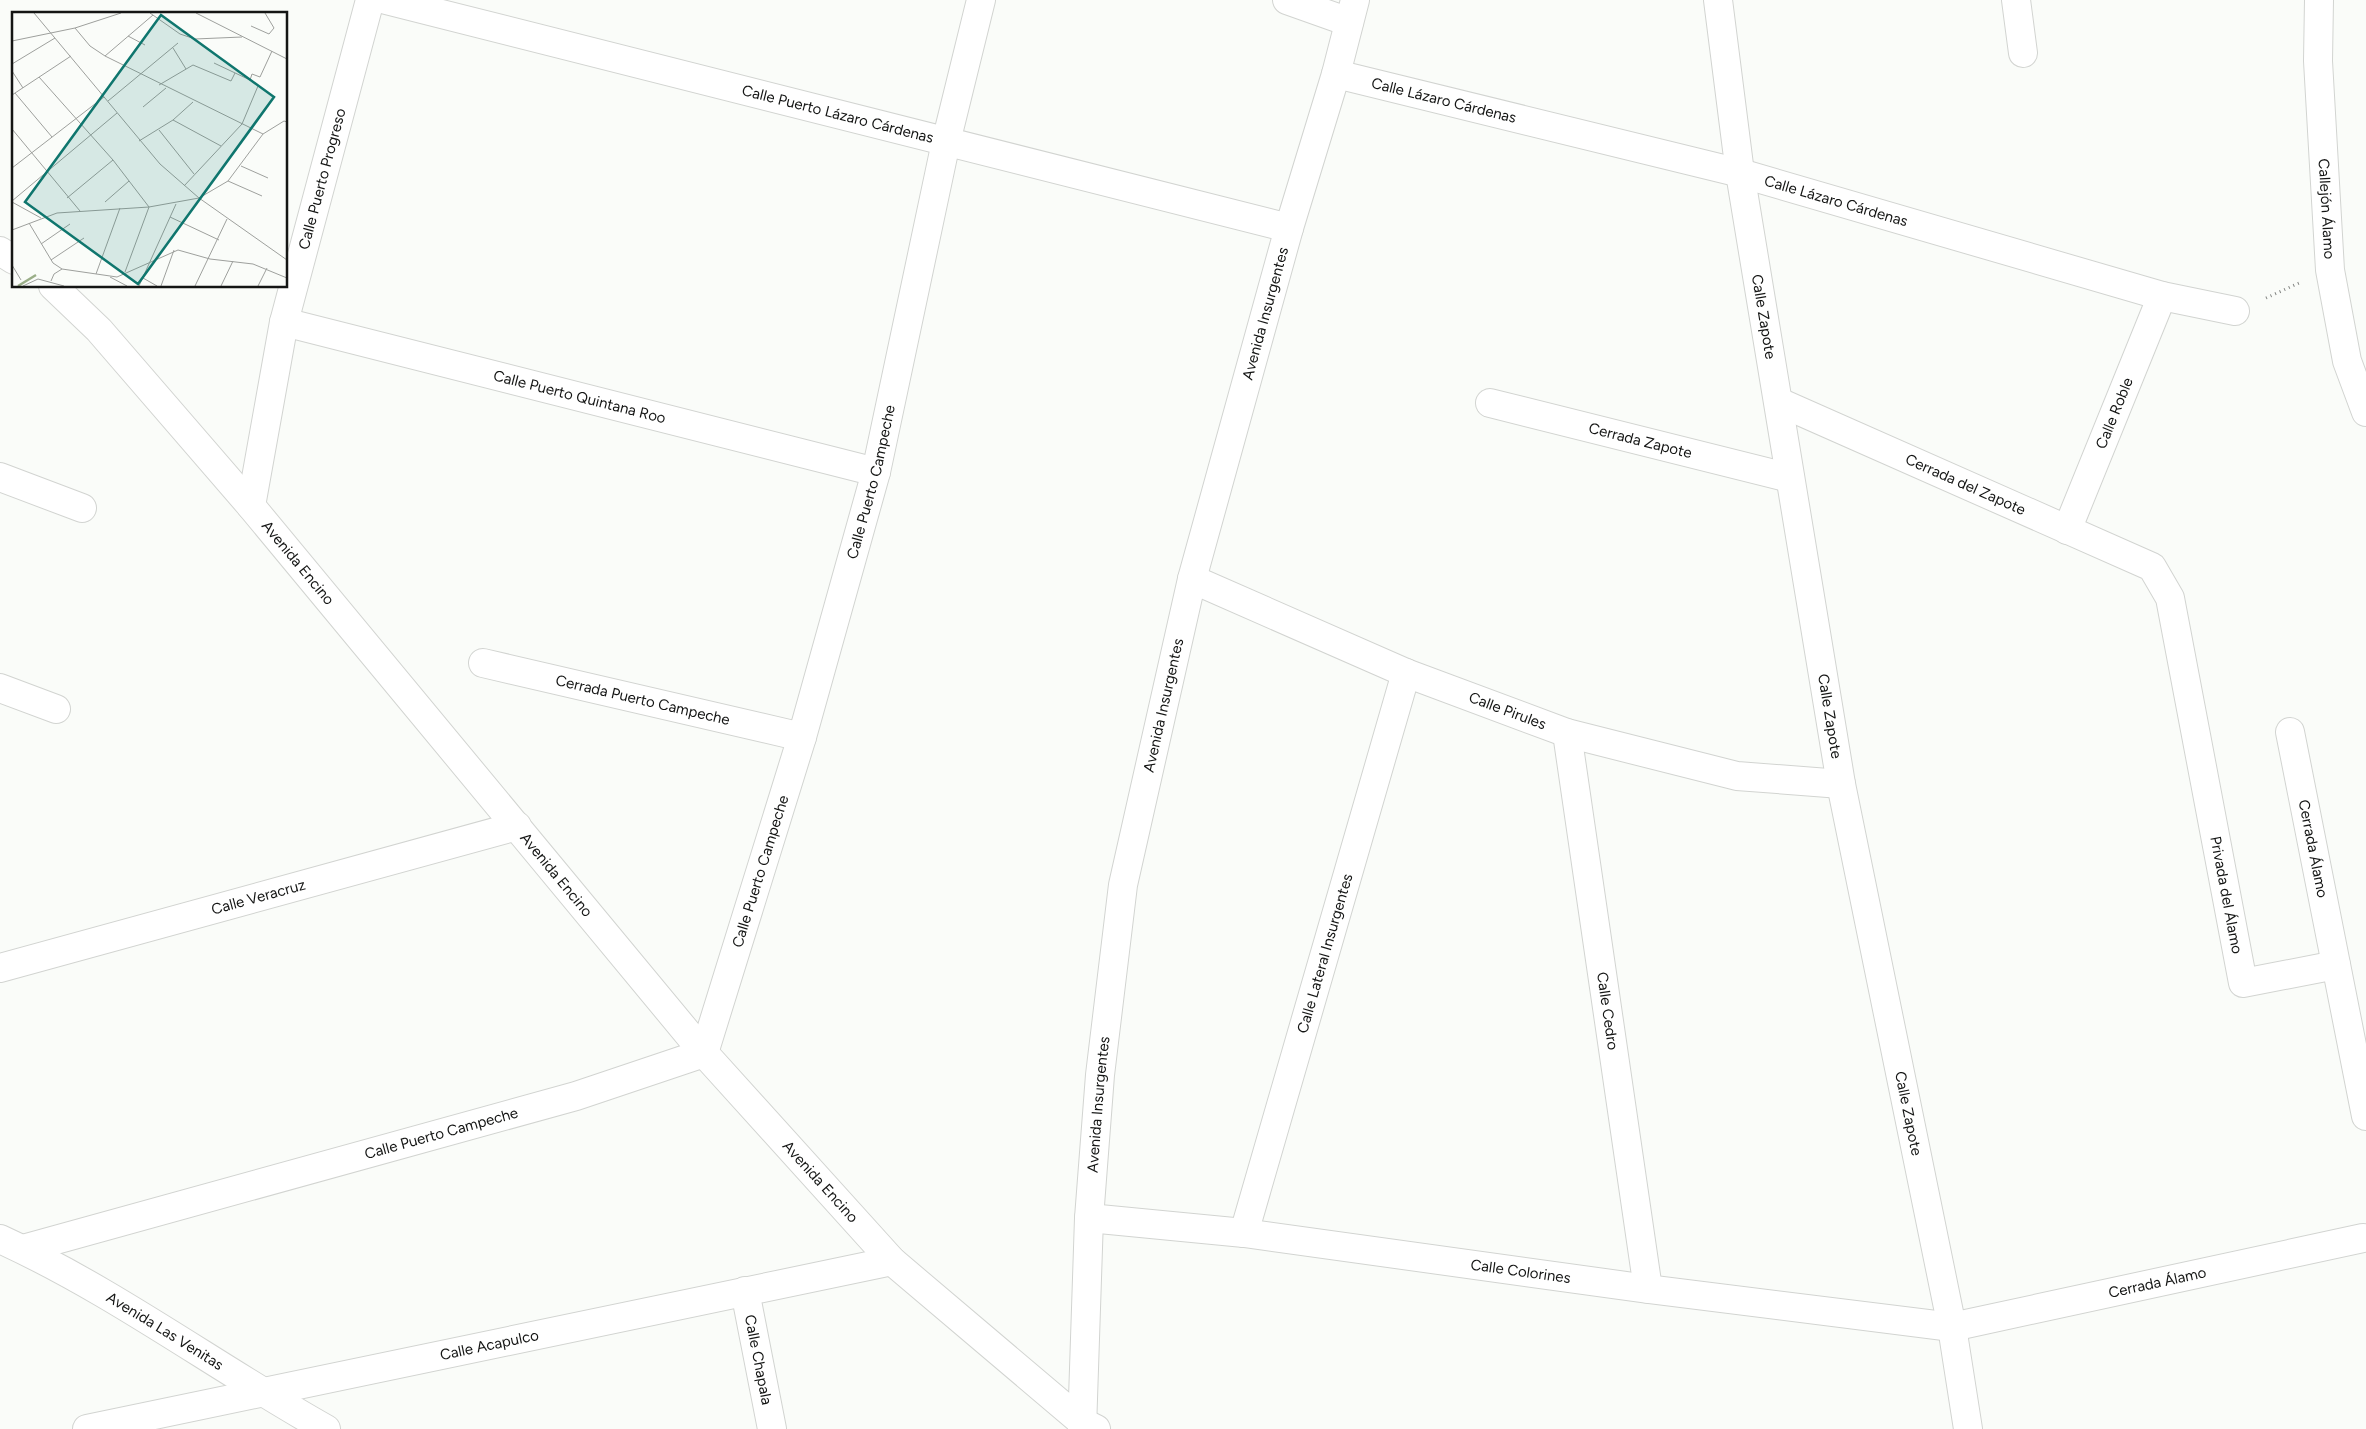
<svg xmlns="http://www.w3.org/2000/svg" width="2366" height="1429" font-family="Figtree,sans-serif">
  <rect width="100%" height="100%" fill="#fafcf9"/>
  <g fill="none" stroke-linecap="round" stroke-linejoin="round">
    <g stroke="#d2d4d1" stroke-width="30">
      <g id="minor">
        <path id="s1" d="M 386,0 L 1289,228"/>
        <polyline points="1287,0 1349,22"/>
        <path id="s2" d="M 1718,0 L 1740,173 L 1841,784 L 1952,1327 L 1968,1429"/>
        <polyline points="2016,0 2023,53"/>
        <path id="s3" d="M 2319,0 L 2318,61 L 2330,270 L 2347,361 L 2366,412"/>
        <path id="s4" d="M 1336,74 L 1740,173 L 2162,296 L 2235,311"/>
        <path id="s5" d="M 284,322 L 876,472"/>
        <path id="s6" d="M 1779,402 L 2152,567 L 2170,598 L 2243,983 L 2336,965"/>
        <path id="s7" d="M 1490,403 L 1790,478"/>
        <polyline points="0,477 82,508"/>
        <path id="s8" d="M 251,506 L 284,322 L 370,0"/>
        <path id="s9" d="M 2067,530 L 2162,296"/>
        <path id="s10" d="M 1192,579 L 1406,673 L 1567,733 L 1737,776 L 1841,784"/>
        <path id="s11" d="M 483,663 L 802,737"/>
        <polyline points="0,688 56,709"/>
        <path id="s12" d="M 2290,732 L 2366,1116"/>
        <path id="s13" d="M 1567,733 L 1648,1289"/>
        <path id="s14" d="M 0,968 L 517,826"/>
        <path id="s15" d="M 1089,1218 L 1244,1233 L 1648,1289 L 1952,1327 L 2363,1238"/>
        <path id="s16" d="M 1244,1233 L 1406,673"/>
        <path id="s17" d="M 0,1239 C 114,1291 217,1368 326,1429"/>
        <path id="s18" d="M 23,1249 L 576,1096 L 704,1053 L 802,737 L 876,472 L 946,142 L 981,0"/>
        <path id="s19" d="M 745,1291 L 772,1429"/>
        <path id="s20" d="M 87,1429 L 892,1261"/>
      </g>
    </g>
    <g stroke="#d2d4d1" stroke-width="30">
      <g id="major">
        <polyline points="0,251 14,260"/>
        <path id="s21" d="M 53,286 L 99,330 L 251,506 L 704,1053 L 892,1261 L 1082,1422 L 1096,1429"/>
        <path id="s22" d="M 1082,1429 L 1089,1218 L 1100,1075 L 1123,885 L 1192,579 L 1289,228 L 1336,74 L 1355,0"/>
      </g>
    </g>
    <polyline stroke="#848684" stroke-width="3" stroke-dasharray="1 4" stroke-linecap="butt" points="2266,298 2299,283"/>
    <use href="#minor" stroke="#fff" stroke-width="28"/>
    <use href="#major" stroke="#fff" stroke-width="28"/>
  </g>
  <g text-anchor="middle" stroke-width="4" stroke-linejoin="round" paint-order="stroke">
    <g font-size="15" fill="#141514" stroke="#fff">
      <text dy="5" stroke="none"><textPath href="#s4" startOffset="111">Calle Lázaro Cárdenas</textPath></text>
      <text dy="5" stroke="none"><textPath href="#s1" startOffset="466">Calle Puerto Lázaro Cárdenas</textPath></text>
      <text dy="5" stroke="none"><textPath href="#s8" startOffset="335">Calle Puerto Progreso</textPath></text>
      <text dy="5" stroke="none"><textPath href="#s4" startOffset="516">Calle Lázaro Cárdenas</textPath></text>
      <text dy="5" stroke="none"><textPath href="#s3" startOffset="209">Callejón Álamo</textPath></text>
      <text dy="5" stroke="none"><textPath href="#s22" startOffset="1135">Avenida Insurgentes</textPath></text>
      <text dy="5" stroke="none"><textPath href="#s2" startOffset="320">Calle Zapote</textPath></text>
      <text dy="5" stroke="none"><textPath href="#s5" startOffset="305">Calle Puerto Quintana Roo</textPath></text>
      <text dy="5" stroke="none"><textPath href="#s9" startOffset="126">Calle Roble</textPath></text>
      <text dy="5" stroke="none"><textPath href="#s7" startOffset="155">Cerrada Zapote</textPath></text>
      <text dy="5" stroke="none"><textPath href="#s18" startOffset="1304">Calle Puerto Campeche</textPath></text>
      <text dy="5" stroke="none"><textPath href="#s6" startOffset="204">Cerrada del Zapote</textPath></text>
      <text dy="5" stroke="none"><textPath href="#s21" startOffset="370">Avenida Encino</textPath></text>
      <text dy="5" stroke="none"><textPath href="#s11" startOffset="164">Cerrada Puerto Campeche</textPath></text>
      <text dy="5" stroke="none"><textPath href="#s22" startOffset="730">Avenida Insurgentes</textPath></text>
      <text dy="5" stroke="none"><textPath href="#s10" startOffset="342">Calle Pirules</textPath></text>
      <text dy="5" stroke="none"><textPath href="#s2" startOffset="725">Calle Zapote</textPath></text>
      <text dy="5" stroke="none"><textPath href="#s12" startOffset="119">Cerrada Álamo</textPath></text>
      <text dy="5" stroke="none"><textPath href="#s18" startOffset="899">Calle Puerto Campeche</textPath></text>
      <text dy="5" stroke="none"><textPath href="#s21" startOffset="775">Avenida Encino</textPath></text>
      <text dy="5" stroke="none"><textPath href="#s6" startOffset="746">Privada del Álamo</textPath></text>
      <text dy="5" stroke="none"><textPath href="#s14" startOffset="268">Calle Veracruz</textPath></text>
      <text dy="5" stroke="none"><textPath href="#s16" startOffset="291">Calle Lateral Insurgentes</textPath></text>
      <text dy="5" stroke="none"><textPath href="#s13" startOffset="281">Calle Cedro</textPath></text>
      <text dy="5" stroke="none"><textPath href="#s22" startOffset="325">Avenida Insurgentes</textPath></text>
      <text dy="5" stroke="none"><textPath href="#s2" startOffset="1130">Calle Zapote</textPath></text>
      <text dy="5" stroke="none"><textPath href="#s18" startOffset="434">Calle Puerto Campeche</textPath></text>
      <text dy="5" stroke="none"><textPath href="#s21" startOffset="1180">Avenida Encino</textPath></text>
      <text dy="5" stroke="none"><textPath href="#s15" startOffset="435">Calle Colorines</textPath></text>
      <text dy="5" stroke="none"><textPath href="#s15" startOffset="1080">Cerrada Álamo</textPath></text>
      <text dy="5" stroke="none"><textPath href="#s17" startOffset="189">Avenida Las Venitas</textPath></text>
      <text dy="5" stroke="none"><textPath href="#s20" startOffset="411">Calle Acapulco</textPath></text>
      <text dy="5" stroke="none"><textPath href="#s19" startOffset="70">Calle Chapala</textPath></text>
    </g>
  </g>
  <g transform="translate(12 12)">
    <rect width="275" height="275" fill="#fafcf9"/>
    <path fill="none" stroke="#9aae88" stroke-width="2.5" d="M 6,274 L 24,263"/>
    <path fill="none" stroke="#9ea09d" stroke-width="1" d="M 22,1 L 148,152 L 187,186 L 275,248M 138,1 L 168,22 L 183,27 L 230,25M 184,1 L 275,47M 239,14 L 257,22 L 262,16 L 253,1M 63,16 L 78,34 L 93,44 L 251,122M 116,24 L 133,33M 0,29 L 63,16 L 109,1M 161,36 L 174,57M 93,44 L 141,3M 202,51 L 238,68 L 240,62 L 248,65 L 260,39M 0,52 L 43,26M 0,59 L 11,76M 27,65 L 101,148 L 137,195 L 113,260M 147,73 L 181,53 L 219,69 L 223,61M 3,81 L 40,125M 0,83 L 59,44M 96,89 L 166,31M 131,95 L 154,76M 161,108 L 209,134M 0,117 L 68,199M 147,118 L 182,162M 127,129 L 161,108 L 181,90M 229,154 L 256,166M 0,156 L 92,85M 216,169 L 250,184M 172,174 L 230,112 L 246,74M 55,186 L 101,148M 0,189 L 105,101M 0,190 L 29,206M 93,190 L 117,169M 158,205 L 207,228M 17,211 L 41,251 L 50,257M 0,218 L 45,201 L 137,195 L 187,186 L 216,169 L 251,122 L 272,109 L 275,110M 29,232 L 58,212M 39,248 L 72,226M 0,253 L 9,268M 84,262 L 108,196M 98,265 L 115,274M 131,266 L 145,274M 39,269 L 42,262 L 50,257 L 105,265 L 166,238 L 198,247 L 241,252 L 275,266M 11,274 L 26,267 L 52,274M 127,274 L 164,192M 149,274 L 162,238M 183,274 L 215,207M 209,274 L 221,249M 246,274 L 255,256"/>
    <path fill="#0f766e" fill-opacity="0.15" stroke="#0f766e" stroke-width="2.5" d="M 149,3 L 262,85 L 126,272 L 13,190 Z"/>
    <rect width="275" height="275" fill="none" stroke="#141514" stroke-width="2.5"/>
  </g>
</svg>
